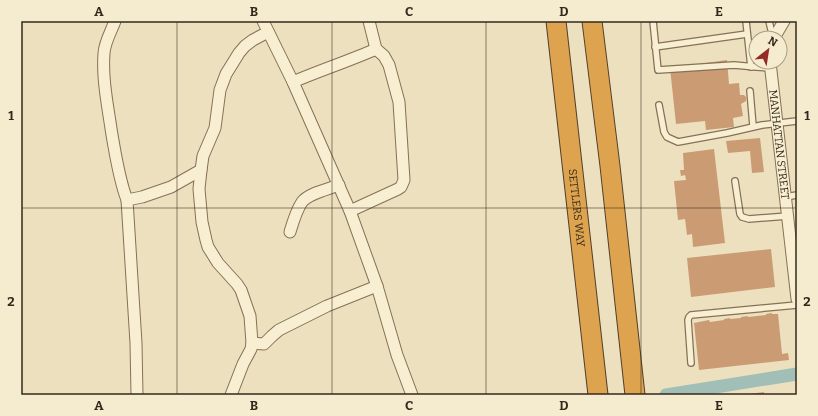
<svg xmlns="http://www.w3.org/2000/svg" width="818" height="416" font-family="Bitter,serif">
  <rect width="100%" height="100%" fill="#ede0be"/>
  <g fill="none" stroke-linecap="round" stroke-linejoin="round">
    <polyline stroke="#a2bfb7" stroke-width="13" points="666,395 797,374"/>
  </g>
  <g fill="#cb9b74">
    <polygon points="727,60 729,84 739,83 740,95 744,95 746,97 746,101 741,104 743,116 733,118 734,127 706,130 705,121 676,124 670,68"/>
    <polygon points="760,138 764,172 752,173 750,151 728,153 726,141"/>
    <polygon points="714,149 725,243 693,247 692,234 687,235 685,219 678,220 674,181 686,180 685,175 681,176 680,170 684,170 683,153"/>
    <polygon points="771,249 775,287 691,297 687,258"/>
    <polygon points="772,313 772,314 778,314 782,354 788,353 789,360 699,370 694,323 709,320 710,322 724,320 724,319 730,318 730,319 741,318 741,317 748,316 748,317 766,315 766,314"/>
    <polygon points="764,392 764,395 749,395 749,394"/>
  </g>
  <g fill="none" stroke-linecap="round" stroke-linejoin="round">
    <g stroke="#857157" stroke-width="8">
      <g id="service">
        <polyline points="653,21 658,70 734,65 756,67 771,68"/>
        <polyline points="746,21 751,67"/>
        <polyline points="769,21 773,38"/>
        <polyline points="655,47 747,34"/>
        <polyline points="750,91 753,126"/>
        <polyline points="659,105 664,132 667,137 678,142 727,133 762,125 797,121"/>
        <polyline points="735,181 740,214 742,217 749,219 788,216"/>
        <polyline points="785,197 797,195"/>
        <polyline points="691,363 688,320 689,317 691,315 797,305"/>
      </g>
    </g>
    <g stroke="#857157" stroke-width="13">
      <g id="minor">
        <path d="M 115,21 C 111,32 105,41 104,53 C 102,80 108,107 112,135 C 116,157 119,179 127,200"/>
        <polyline points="263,21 293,82 350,211 377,286 397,355 412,395"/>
        <polyline points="774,38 784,21"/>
        <path id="s1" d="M 770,62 L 797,299"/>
        <path d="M 293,82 C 321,70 349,61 376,49"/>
        <polyline points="350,211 398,189 401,187 404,180 399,102 389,65 384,56 376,49 369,21"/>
        <path d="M 290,232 C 293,222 296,211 302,202 C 309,193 329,189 339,185"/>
        <polyline points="252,343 264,344 272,336 279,330 327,306 377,286"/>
        <polyline points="137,395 136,343 127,200 142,197 171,187 201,170"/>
        <polyline points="231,395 243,364 251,349 252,343 250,316 241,290 237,284 218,263 208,247 206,240 202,222 199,189 201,170 203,156 215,128 220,90 226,74 239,53 245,46 253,40 268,32"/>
      </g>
    </g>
    <g stroke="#523f2c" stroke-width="21">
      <g id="motorway">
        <path id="s2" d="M 556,21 L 598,395"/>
        <polyline points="592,21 610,166 635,395"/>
      </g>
    </g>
    <use href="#service" stroke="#f8eed1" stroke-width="5.5"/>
    <use href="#minor" stroke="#f8eed1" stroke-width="11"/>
    <use href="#motorway" stroke="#dda34e" stroke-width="19"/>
  </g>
  <path fill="none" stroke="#34281c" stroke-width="1" stroke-opacity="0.55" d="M 177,21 L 177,395M 332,21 L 332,395M 486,21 L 486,395M 641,21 L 641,395M 21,208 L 797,208"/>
  <g text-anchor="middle" stroke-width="3" stroke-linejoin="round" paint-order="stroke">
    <g font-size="11" fill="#34281c" stroke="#f5ebce">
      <text dy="4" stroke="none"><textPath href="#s1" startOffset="83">MANHATTAN STREET</textPath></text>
      <text dy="4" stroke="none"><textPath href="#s2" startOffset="188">SETTLERS WAY</textPath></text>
    </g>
  </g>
  <rect width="818" height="416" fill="none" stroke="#f5ebce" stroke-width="44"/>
  <g transform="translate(768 50) rotate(30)"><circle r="19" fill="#f5ebce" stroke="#a89d87"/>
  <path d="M0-3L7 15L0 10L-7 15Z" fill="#932b28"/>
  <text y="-6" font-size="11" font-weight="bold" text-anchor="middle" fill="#34281c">N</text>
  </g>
  <rect x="22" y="22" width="774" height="372" fill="none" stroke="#34281c" stroke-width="1.5"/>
  <g font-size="13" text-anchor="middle" font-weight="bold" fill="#34281c">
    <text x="99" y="16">A</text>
    <text x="254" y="16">B</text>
    <text x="409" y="16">C</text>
    <text x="564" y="16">D</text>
    <text x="719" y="16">E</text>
    <text x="11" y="120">1</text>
    <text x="807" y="120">1</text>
    <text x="11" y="306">2</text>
    <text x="807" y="306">2</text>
    <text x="99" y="410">A</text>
    <text x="254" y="410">B</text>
    <text x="409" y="410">C</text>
    <text x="564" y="410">D</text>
    <text x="719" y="410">E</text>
  </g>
</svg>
